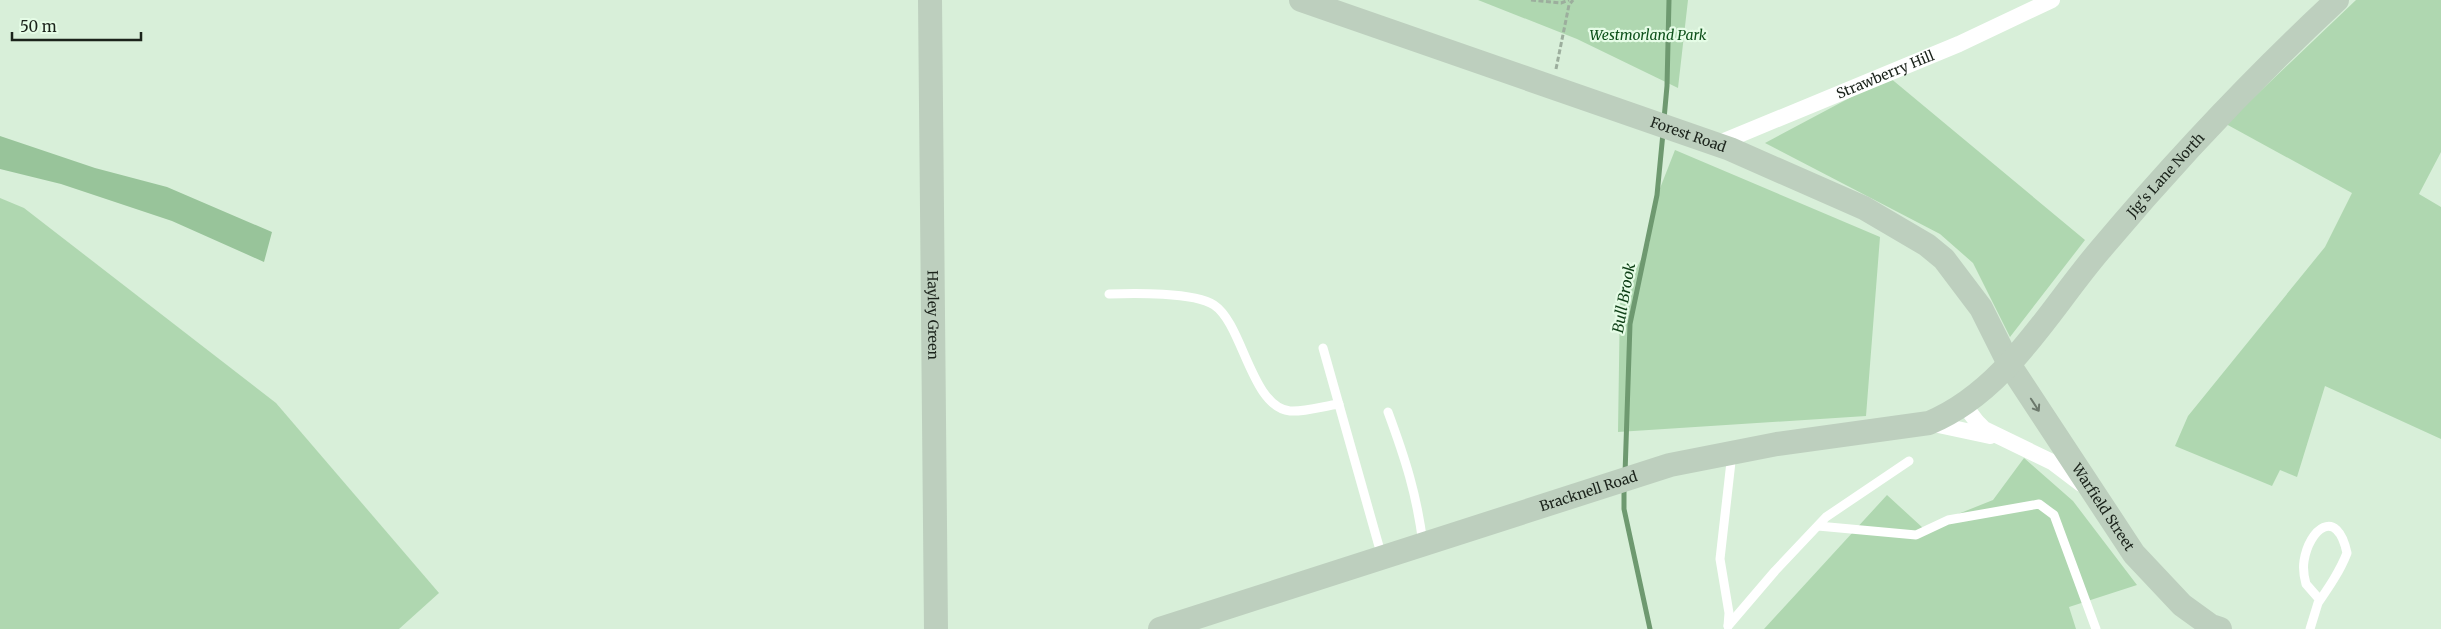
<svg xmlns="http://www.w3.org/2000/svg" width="2441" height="629" font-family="Merriweather,serif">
  <rect width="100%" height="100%" fill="#d8efd9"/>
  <g fill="#afd7b0">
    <polygon points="1478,0 1688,0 1678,88 1577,39"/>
    <polygon points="2356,0 2441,0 2441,152 2419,194 2441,207 2441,439 2325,386 2297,477 2280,470 2272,486 2175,446 2188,416 2325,247 2352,193 2226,124"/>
    <polygon points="1889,77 2085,240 2010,337 1973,263 1940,234 1765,143"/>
    <polygon points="1675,150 1880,237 1866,416 1618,432 1620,298 1649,245 1657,196"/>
    <polygon points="0,198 24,208 276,403 439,593 399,629 0,629"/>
    <polygon points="2024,458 2073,501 2137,585 2069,607 2076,629 1764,629 1887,495 1923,528 1993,500"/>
  </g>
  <polygon fill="#98c49a" points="0,136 95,168 167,187 272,232 264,262 172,221 61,184 0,169"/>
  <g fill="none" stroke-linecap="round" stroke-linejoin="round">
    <g stroke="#6e9970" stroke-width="5">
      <polyline points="1664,119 1667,86 1669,0"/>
      <polyline points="1625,474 1630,324 1657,195 1663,133"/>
      <polyline points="1624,487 1624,509 1650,629"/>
    </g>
    <g stroke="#9cae9d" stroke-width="3" stroke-dasharray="5 2.5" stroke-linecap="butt">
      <polyline points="1531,0 1561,3 1569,0"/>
      <polyline points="1556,69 1569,5 1573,0"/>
    </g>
    <g stroke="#fff" stroke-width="9">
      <path d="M 1109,294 C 1133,293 1194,292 1214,305 C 1243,324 1251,407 1290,411 C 1305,412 1324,406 1339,404"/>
      <polyline points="1323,348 1382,557"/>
      <path d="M 1388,412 C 1405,458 1417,495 1423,544"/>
      <polyline points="1818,526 1916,535 1948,520 2039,504 2054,515 2096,629"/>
      <polyline points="1728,626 1775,571 1826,517 1909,461"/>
      <polyline points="1728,626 1729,613 1720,559 1732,453"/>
      <path d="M 2310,629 L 2318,603 C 2329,587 2340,571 2347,553 C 2337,506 2309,529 2304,561 C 2303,568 2304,577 2306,584 L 2320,600"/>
    </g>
    <g stroke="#fff" stroke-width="16">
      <path id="s1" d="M 1717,144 L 1959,44 L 2052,0"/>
      <polyline points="1965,406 1977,422 1984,429 2052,462 2081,484"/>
      <polyline points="1929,423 1990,436"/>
    </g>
    <g stroke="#bdcfbe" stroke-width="24">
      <path id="s2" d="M 930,0 L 936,629"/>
      <path id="s3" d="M 1301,0 L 1730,149 L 1864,208 L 1927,245 L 1944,259 L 1981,308 L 2009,364 L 2134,554 L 2182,605 L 2211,626 L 2220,629"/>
      <path id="s4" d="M 1160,629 L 1670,465 L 1777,444 L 1929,423 C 2006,391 2048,311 2100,250 C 2174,162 2253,78 2337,0"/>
    </g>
  </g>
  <defs><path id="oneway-shaft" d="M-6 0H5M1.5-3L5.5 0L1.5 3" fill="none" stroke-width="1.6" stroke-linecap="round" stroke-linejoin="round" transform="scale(1.25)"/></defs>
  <use stroke="#6c796c" href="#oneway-shaft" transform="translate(2035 405) rotate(57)"/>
  <g text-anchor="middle" stroke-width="4.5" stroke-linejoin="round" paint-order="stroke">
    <g font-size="14" font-style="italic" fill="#0d501a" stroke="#e5fce6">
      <text x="1648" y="40">Westmorland Park</text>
    </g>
    <g font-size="14" fill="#1b231b" stroke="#e5fce6">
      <text dy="5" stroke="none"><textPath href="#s1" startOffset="182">Strawberry Hill</textPath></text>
      <text dy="5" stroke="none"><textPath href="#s3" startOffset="410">Forest Road</textPath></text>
      <text dy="5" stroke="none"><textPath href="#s4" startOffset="1144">Jig's Lane North</textPath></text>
      <text dy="5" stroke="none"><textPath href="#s2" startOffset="315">Hayley Green</textPath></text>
      <text dy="5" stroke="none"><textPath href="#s4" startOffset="450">Bracknell Road</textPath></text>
      <text dy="5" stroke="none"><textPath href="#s3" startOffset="991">Warfield Street</textPath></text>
    </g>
    <g font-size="15" font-style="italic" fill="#0e3f16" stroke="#e5fce6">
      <text transform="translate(1624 298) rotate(-80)" y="5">Bull Brook</text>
    </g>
  </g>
  <path d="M12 32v8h129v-8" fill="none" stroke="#1b231b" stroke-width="2.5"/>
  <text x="20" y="32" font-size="15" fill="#1b231b" stroke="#e5fce6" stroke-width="4" paint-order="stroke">50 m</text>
</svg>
